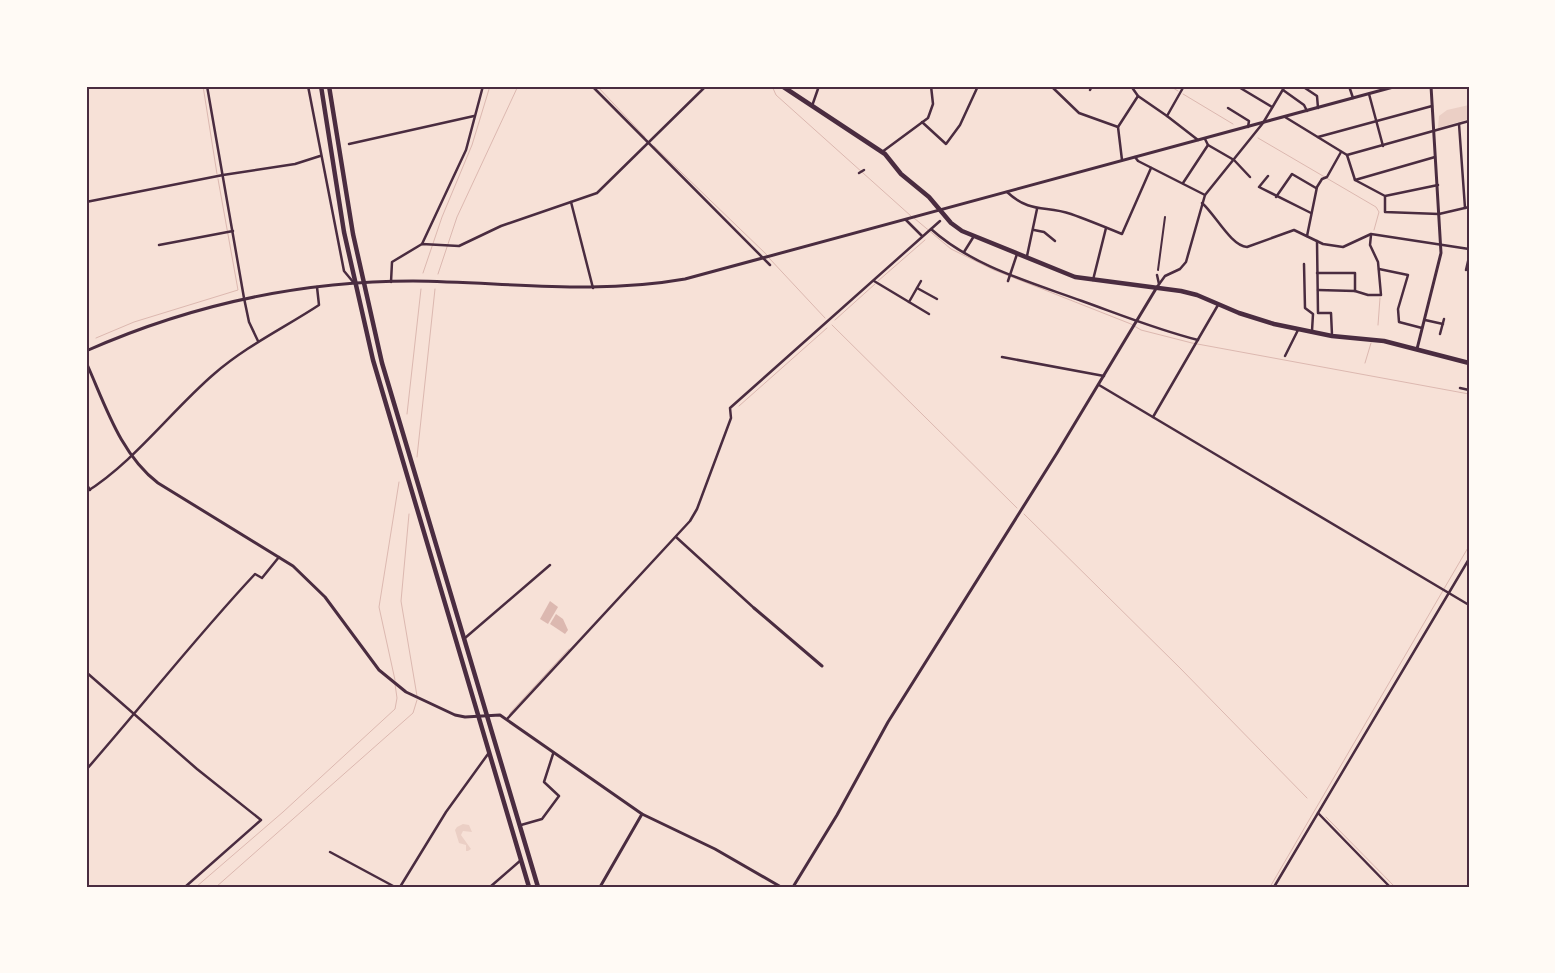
<svg xmlns="http://www.w3.org/2000/svg" width="1555" height="973" font-family="'Nunito Sans',sans-serif">
  <rect width="100%" height="100%" fill="#f7e1d7"/>
  <g fill="#ebcfc5">
    <polygon points="1469,105 1469,119 1438,128 1439,116 1447,110"/>
    <polygon points="463,824 469,825 472,832 463,831 461,835 471,849 468,851 466,851 466,845 459,843 455,830 457,827"/>
  </g>
  <g fill="#dcb8b0">
    <polygon points="550,601 558,607 548,624 540,619"/>
    <polygon points="556,614 563,619 568,630 565,634 550,624"/>
  </g>
  <g fill="none" stroke-linecap="round" stroke-linejoin="round">
    <g stroke="#dcb8b0" stroke-width="1">
      <polyline points="203,86 217,174"/>
      <polyline points="597,86 645,137"/>
      <polyline points="772,86 776,95 911,216"/>
      <polyline points="1170,86 1178,91"/>
      <polyline points="1183,94 1233,124"/>
      <polyline points="1258,138 1376,207 1379,212 1374,230"/>
      <polyline points="654,146 767,255"/>
      <polyline points="914,218 951,249 994,270 1131,324 1141,330 1192,343 1469,394"/>
      <polyline points="769,258 825,318"/>
      <polyline points="423,273 442,217 472,145 490,86"/>
      <polyline points="438,274 457,217 518,86"/>
      <polyline points="878,281 925,240"/>
      <polyline points="835,320 875,284"/>
      <polyline points="832,325 1017,508"/>
      <polyline points="1378,325 1380,298"/>
      <polyline points="96,338 134,322 238,290 218,179"/>
      <polyline points="1365,363 1371,343"/>
      <polyline points="739,406 827,328"/>
      <polyline points="407,414 421,289"/>
      <polyline points="417,457 435,289"/>
      <polyline points="409,514 401,601 417,696"/>
      <polyline points="1024,514 1180,668 1307,798"/>
      <polyline points="395,680 379,607 399,482"/>
      <polyline points="510,713 569,649"/>
      <polyline points="1326,817 1395,887"/>
      <polyline points="196,887 283,812 395,709 397,698 395,684"/>
      <polyline points="216,887 413,713 417,700"/>
      <polyline points="1270,887 1469,546"/>
    </g>
    <polyline stroke="#4a2c40" stroke-width="2" points="1158,270 1165,217"/>
    <g stroke="#4a2c40" stroke-width="2.5">
      <polyline points="207,86 244,298 249,322 258,341"/>
      <polyline points="308,86 344,271 354,283"/>
      <polyline points="592,86 770,265"/>
      <polyline points="1051,86 1079,113 1118,127"/>
      <polyline points="1131,86 1138,96"/>
      <polyline points="1184,86 1167,116 1198,140"/>
      <polyline points="1237,86 1272,107"/>
      <polyline points="1302,86 1317,96 1318,108"/>
      <polyline points="1349,86 1353,98"/>
      <polyline points="1090,90 1092,86"/>
      <polyline points="1283,90 1304,105 1307,111"/>
      <polyline points="1369,94 1383,146"/>
      <polyline points="812,106 819,86"/>
      <polyline points="1228,108 1249,121 1248,127"/>
      <polyline points="1285,117 1347,155 1355,180 1385,196 1438,185"/>
      <polyline points="922,122 946,144 960,125 978,86"/>
      <polyline points="1459,124 1465,208"/>
      <polyline points="1318,137 1432,106"/>
      <polyline points="1205,139 1208,145 1234,160 1250,177"/>
      <polyline points="349,144 474,116"/>
      <polyline points="882,152 928,118 933,104 931,86"/>
      <polyline points="1347,155 1469,121"/>
      <polyline points="1135,157 1138,161 1205,195"/>
      <polyline points="1122,160 1118,127 1138,96 1167,116"/>
      <polyline points="859,173 864,170"/>
      <polyline points="1268,176 1259,187 1311,213"/>
      <polyline points="1355,180 1435,157"/>
      <polyline points="1183,183 1208,145"/>
      <path d="M 1007,192 C 1031,214 1045,205 1071,214 C 1088,220 1105,227 1122,234 L 1151,168"/>
      <polyline points="1276,197 1292,174 1316,188"/>
      <polyline points="1385,197 1385,212 1439,214 1469,207"/>
      <polyline points="86,202 223,175 295,164 320,156"/>
      <polyline points="571,202 593,288"/>
      <path d="M 1202,203 C 1215,214 1231,246 1247,247 L 1294,230 L 1323,244 L 1343,247 L 1371,234 L 1469,249"/>
      <polyline points="906,220 922,236"/>
      <path d="M 931,229 C 972,266 1030,282 1082,301 C 1121,315 1158,330 1198,340"/>
      <polyline points="1034,230 1044,232 1055,241"/>
      <polyline points="1307,236 1317,187 1322,179 1327,177 1341,152"/>
      <polyline points="1317,241 1318,313 1331,313 1332,335"/>
      <polyline points="422,244 466,150 483,86"/>
      <polyline points="159,245 233,231"/>
      <polyline points="964,252 974,236"/>
      <polyline points="1027,256 1037,209"/>
      <polyline points="1304,264 1305,308 1313,314 1312,331"/>
      <polyline points="1379,269 1408,275 1398,309 1399,322 1422,328"/>
      <polyline points="1466,270 1469,257"/>
      <polyline points="1317,273 1355,273 1355,291 1318,290"/>
      <polyline points="1157,275 1159,284"/>
      <polyline points="1093,280 1106,228"/>
      <polyline points="874,281 929,314"/>
      <polyline points="1008,281 1017,254"/>
      <polyline points="391,282 392,262 422,244 459,246 501,226 597,193 706,86"/>
      <polyline points="1157,287 1165,276 1180,269 1186,262 1205,195 1263,123 1285,86"/>
      <polyline points="917,288 937,299"/>
      <polyline points="1355,291 1368,295 1381,295 1378,262 1370,245 1371,235"/>
      <polyline points="909,302 921,281"/>
      <polyline points="1425,320 1443,324"/>
      <polyline points="1440,334 1444,319"/>
      <polyline points="1285,356 1298,330"/>
      <polyline points="1002,357 1104,376"/>
      <polyline points="1099,385 1469,605"/>
      <polyline points="1460,388 1469,390"/>
      <polyline points="1153,417 1218,305"/>
      <polyline points="86,483 90,490"/>
      <path d="M 86,492 C 133,463 172,410 214,374 C 246,346 284,328 319,305 L 317,287"/>
      <polyline points="676,537 754,608"/>
      <polyline points="465,638 550,565"/>
      <polyline points="86,672 197,769 261,820 185,887"/>
      <polyline points="507,719 690,521 697,509 731,418 730,408 940,221"/>
      <path d="M 86,770 C 143,705 196,637 255,574 L 262,578 L 279,557"/>
      <polyline points="1318,813 1390,887"/>
      <polyline points="521,825 542,819 559,796 544,782 553,754"/>
      <polyline points="330,852 395,887"/>
      <polyline points="400,887 446,812 488,754"/>
      <polyline points="490,887 521,860"/>
      <polyline points="1274,887 1469,559"/>
    </g>
    <g stroke="#4a2c40" stroke-width="3">
      <polyline points="1417,349 1441,253 1431,86"/>
      <path d="M 86,351 C 190,305 300,281 413,281 C 505,282 595,295 685,279 L 1397,86"/>
      <path d="M 86,362 C 105,404 120,454 158,483 L 293,566 L 325,597 L 379,670 L 406,692 L 455,715 L 465,717 L 500,715 L 642,814 L 715,849 L 781,887"/>
      <polyline points="754,608 822,666"/>
      <polyline points="600,887 642,814"/>
      <polyline points="793,887 837,815 888,722 1057,453 1157,287"/>
    </g>
    <polyline stroke="#4a2c40" stroke-width="4.5" points="782,86 885,154 901,174 929,197 951,223 962,231 1075,277 1181,291 1197,295 1239,313 1274,324 1332,336 1384,341 1469,363"/>
    <g stroke="#4a2c40" stroke-width="4.5">
      <polyline points="321,86 344,232 373,360 529,887"/>
      <polyline points="329,86 353,234 382,363 538,887"/>
    </g>
  </g>
  <rect width="1555" height="973" fill="none" stroke="#fffaf5" stroke-width="175"/>
  <rect x="88" y="88" width="1380" height="798" fill="none" stroke="#4a2c40" stroke-width="2"/>
</svg>
